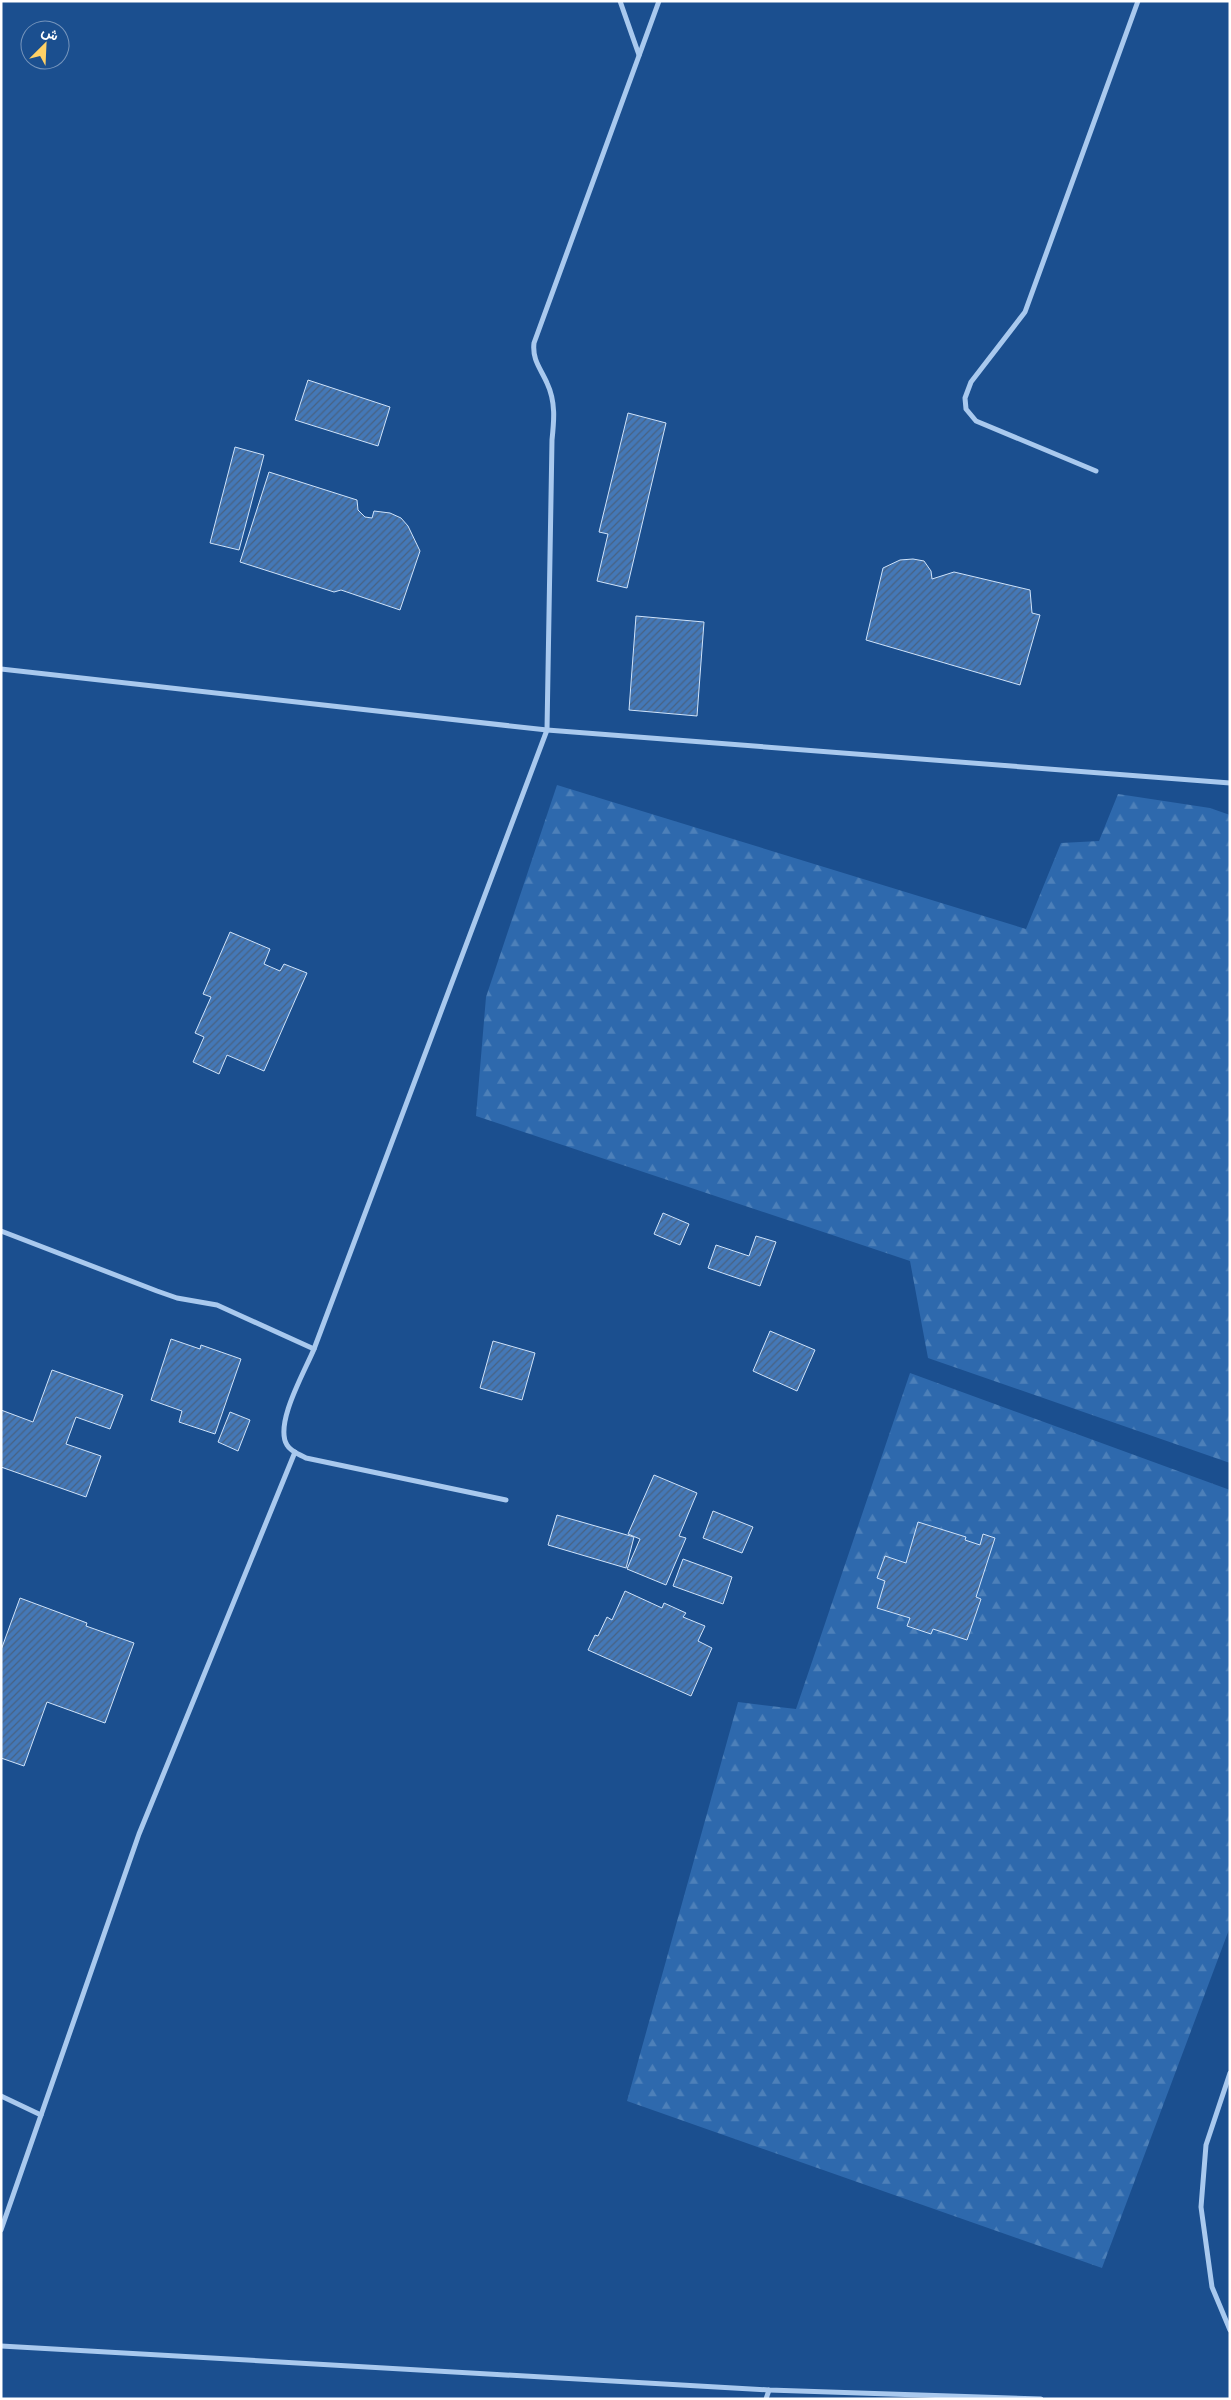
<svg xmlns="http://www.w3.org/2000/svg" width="1231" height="2400" font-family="Manrope,Vazirmatn,sans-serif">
  <defs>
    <pattern id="forest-firs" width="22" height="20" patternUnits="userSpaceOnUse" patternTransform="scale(1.25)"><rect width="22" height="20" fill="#2e69ad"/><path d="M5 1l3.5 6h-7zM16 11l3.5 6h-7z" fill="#4d80b9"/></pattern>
    <pattern id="building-hatch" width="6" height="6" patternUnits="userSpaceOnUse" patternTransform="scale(1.25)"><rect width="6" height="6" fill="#4478b7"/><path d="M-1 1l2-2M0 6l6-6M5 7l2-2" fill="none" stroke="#486282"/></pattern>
  </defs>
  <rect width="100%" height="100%" fill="#1b4f8f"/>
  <g fill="url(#forest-firs)">
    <polygon points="557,785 1026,929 1061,843 1099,841 1118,794 1210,808 1230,815 1230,1463 928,1358 910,1261 476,1116 486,997"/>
    <polygon points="910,1373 1230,1490 1230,1927 1102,2268 627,2101 738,1702 796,1709"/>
  </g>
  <g fill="url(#building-hatch)" stroke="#cfe3fa">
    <polygon points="308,380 390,407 378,446 295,420"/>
    <polygon points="628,413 666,423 627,588 597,581 608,534 599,532"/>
    <polygon points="235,447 264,455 239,550 210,543"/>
    <polygon points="269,472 357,500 358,510 365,517 372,518 374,511 390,513 401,518 408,526 420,551 400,610 341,590 334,592 240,562"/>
    <polygon points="913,559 924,561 931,571 932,579 954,572 1030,590 1032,613 1040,615 1020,685 866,640 883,568 900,560"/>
    <polygon points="636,616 704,622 697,716 629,710"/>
    <polygon points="230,932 270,949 264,964 280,971 284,964 307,973 264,1071 227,1055 219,1074 193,1062 204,1037 195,1033 211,997 203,994"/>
    <polygon points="663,1213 689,1224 680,1245 654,1234"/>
    <polygon points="756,1236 776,1242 760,1286 708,1268 716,1245 749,1256"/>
    <polygon points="770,1331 815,1350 797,1391 753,1371"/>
    <polygon points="171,1339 200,1349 201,1345 241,1359 215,1434 179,1422 182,1411 151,1400"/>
    <polygon points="493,1341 535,1353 522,1400 480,1388"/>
    <polygon points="52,1370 123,1395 110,1429 76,1417 66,1444 101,1456 86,1497 1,1467 1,1410 33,1422"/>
    <polygon points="230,1412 250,1420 238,1451 218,1442"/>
    <polygon points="654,1475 697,1493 679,1536 686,1538 666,1585 627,1569 640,1539 628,1534"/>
    <polygon points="713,1511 753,1527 742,1553 703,1538"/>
    <polygon points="557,1515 634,1537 626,1568 548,1545"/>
    <polygon points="918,1522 966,1537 965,1540 980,1545 983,1534 995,1538 976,1597 981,1599 967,1640 933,1629 931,1634 907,1626 910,1618 877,1608 885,1581 877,1578 885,1556 906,1563"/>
    <polygon points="683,1559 732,1577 723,1604 673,1586"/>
    <polygon points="625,1591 662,1608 664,1603 686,1613 683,1617 705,1626 698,1641 712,1648 691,1696 588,1650 595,1635 598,1636 607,1617 612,1620"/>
    <polygon points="20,1598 87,1623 86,1626 134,1643 105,1723 47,1702 24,1766 1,1758 1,1650"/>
  </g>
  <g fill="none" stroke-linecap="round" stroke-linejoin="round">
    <g stroke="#a9c9ee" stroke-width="5">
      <polyline points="620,1 639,55"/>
      <polyline points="1096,471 976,421 966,409 965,398 971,382 1025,312 1138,1"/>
      <polyline points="1,669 547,730 1230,783"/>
      <polyline points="1,1231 157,1291 177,1298 217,1305 314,1349"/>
      <path d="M 506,1500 L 306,1458 C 299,1454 291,1452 287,1445 C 274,1424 305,1371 314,1349 L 547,730 L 552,440 C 554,421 556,402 547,383 C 541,369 532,360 534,343 L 659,1"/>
      <polyline points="1230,2073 1206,2145 1201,2207 1212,2287 1230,2330"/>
      <polyline points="1,2096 41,2115"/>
      <polyline points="1,2230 139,1834 295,1452"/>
      <polyline points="1,2346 769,2390 1041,2399"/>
      <polyline points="766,2399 769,2390"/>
    </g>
  </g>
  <rect width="1231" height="2400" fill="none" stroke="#ffffff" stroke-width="5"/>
  <g transform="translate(45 45) rotate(24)"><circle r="24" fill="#1b4f8f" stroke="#7695bc"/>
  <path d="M0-4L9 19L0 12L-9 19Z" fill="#ffd166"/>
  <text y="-8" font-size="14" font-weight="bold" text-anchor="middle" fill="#ffffff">ش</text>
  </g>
</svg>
